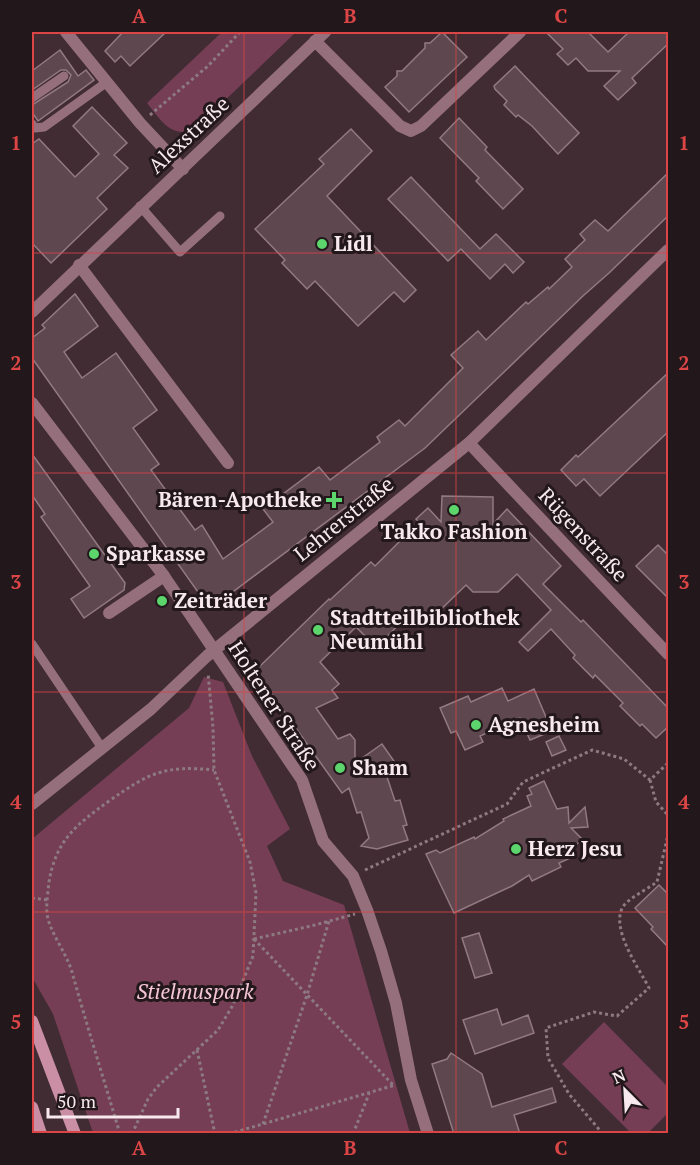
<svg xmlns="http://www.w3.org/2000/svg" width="700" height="1165" font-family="'PT Serif',serif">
  <rect width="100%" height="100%" fill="#412c34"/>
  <g fill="#763e54">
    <path d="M 222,32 L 296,32 L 192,132 C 168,135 161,120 147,103 Z"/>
    <polygon points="204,677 223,682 252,756 290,829 267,846 283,881 344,905 410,1133 93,1133 53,1014 32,977 32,839 189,708"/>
    <polygon points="604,1022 668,1087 668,1113 648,1133 631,1133 562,1064"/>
  </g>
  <g fill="#5e474f" stroke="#937a82" stroke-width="1.5">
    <polygon points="123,32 166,32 130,66 121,56 115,62 105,51"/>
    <polygon points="442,32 467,57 409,112 385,87 397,76 397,71 402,71 425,48 425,43 430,43"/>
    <polygon points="546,32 588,32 608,52 629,32 669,32 669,43 632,78 636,83 618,100 604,86 620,71 588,71 576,58 568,65 557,54 563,49"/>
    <polygon points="60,50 78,76 86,70 94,80 38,121 32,112 32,105 68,82 71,75 66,70 61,70 32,90 32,71"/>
    <polygon points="515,66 579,133 558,154 532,126 518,115 516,117 504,105 507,101 495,89 494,86"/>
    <polygon points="92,107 127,143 114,155 128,168 97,198 107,209 51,263 32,243 32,144 39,139 75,177 99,154 73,126"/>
    <polygon points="459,118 487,147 485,150 523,189 503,209 476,181 479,178 440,138"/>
    <polygon points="351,129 372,151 327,196 416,290 404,302 394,292 358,326 315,281 307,289 282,263 285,260 255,229 324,164 319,159"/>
    <polygon points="669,172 669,215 609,273 584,295 425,448 210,609 32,358 32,338 45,328 42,325 75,294 98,326 64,352 82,378 116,353 157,410 133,428 159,464 151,470 195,530 202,525 223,559 273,522 263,509 319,467 330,480 380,442 377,437 399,420 405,426 463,368 451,355 478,331 486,340 526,302 528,304 548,287 549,289 572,267 565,259 585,240 580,234 595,220 608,231"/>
    <polygon points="411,177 480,249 496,234 524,262 513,273 505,264 490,279 461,249 448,261 388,199"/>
    <polygon points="669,372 669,431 600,496 584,479 576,486 561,470 576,455 578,457"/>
    <polygon points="32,454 125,583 124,590 84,618 71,599 90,586 41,517 45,514 32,495"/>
    <polygon points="442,496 493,497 493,524 507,509 561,566 543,584 581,622 583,620 669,709 669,726 656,738 642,724 640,726 620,706 623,703 595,675 593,678 573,658 575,655 551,629 528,651 519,642 551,610 517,574 498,592 473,592 466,585 428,622 415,609 376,647 356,627 320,662 339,684 332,690 338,698 316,708 338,739 350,734 355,740 355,763 382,744 396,764 385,771 395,801 400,800 407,825 403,826 408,840 377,849 361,846 369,838 361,812 357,813 349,788 342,793 258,675 258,668 329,599 330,600 371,562 375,566 419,522 416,519 428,508 441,522"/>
    <polygon points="658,545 669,556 669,599 636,566"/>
    <polygon points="502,688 508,701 534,689 552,731 530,740 520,718 480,736 483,742 465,750 456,731 451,733 440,708 468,696 471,702"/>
    <polygon points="559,736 566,750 552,756 546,742"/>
    <polygon points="544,781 557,809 568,807 569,823 585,807 588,827 571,828 583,840 571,848 575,856 559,863 561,867 532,881 529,875 512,886 454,913 426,854 436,850 440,853 474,837 475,839 504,821 503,819 531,806 527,796 532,794 529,788"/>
    <polygon points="659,885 669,895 669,948 651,929 653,927 635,908"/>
    <polygon points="479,933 492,973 475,978 462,938"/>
    <polygon points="497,1009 502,1025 528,1015 534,1033 475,1054 463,1020"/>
    <polygon points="451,1053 482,1074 492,1107 552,1088 556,1102 514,1115 520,1134 454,1134 432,1064 447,1059"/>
  </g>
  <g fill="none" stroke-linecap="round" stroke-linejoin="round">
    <g stroke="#8d7a81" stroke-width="3" stroke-dasharray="3 3" stroke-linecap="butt">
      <polyline points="150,115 208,66 240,32"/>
      <polyline points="650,780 656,802 668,815"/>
      <polyline points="365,870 507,804 523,782 592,750 624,759 650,780 668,763"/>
      <polyline points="32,898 48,900"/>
      <polyline points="254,939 394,1086"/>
      <polyline points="254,939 315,925 355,914"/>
      <polyline points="197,1050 215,1134"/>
      <polyline points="263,1124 307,995 329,921"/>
      <path d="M 120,1134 C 104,1080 87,1026 72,972 C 67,954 49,931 47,914 C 46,904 48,892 49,882 C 56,840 76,825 109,801 C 149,773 164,765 214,770"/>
      <polyline points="132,1134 148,1099 157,1087 218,1030 233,1005 253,956 256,893 250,862 214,770 213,727 208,673"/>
      <polyline points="229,1134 395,1085"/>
      <polyline points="353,1134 369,1094"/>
      <path d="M 603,1134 L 569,1094 L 548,1058 L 546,1028 L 594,1012 L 617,1016 L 649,988 C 639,968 606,923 626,903 C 635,895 647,889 657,882 L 668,835"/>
    </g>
    <g stroke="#956f7c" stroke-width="9">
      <polyline points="32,98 64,76"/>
      <polyline points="32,124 35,128 44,127 107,82"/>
      <polyline points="140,206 180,252 220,216"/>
      <polyline points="32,644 102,748"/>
    </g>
    <g stroke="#956f7c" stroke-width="12">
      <polyline points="66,32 140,123 183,169"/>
      <polyline points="315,41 400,126 411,131 421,126 520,32"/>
      <polyline points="79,265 228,463"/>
      <polyline points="32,312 325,32"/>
      <polyline points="32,403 164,576 302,780 323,841 353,876 367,910 381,951 396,1003 411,1080 428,1134"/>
      <polyline points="469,443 668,654"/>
      <polyline points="109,613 164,576"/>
      <polyline points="32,804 151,709 207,656 469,443 668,250"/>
    </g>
    <g stroke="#cb8fa5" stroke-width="12">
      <polyline points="32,1021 75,1134"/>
      <polyline points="32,1107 41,1134"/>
    </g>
  </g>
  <path fill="none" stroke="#db4546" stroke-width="1.5" stroke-opacity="0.55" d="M 244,32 L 244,1134M 456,32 L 456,1134M 32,253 L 668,253M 32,473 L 668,473M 32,692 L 668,692M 32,912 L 668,912"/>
  <g fill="#5dd56d" stroke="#22181b" stroke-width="2">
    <circle cx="322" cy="244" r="6"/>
    <path d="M331 491h6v6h6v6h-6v6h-6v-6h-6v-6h6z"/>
    <circle cx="454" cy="510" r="6"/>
    <circle cx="94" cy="554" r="6"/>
    <circle cx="162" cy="601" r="6"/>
    <circle cx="318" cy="630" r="6"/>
    <circle cx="476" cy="725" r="6"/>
    <circle cx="340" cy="768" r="6"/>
    <circle cx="516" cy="849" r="6"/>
  </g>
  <g text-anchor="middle" stroke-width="6" stroke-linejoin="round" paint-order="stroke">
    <g font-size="21" fill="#f8e9ee" stroke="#22181b">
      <text transform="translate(189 135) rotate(-43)" y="7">Alexstraße</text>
      <text transform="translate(344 519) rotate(-39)" y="7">Lehrerstraße</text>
      <text transform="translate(583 535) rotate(47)" y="7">Rügenstraße</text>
      <text transform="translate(274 706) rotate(57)" y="7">Holtener Straße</text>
    </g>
    <g font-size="21" font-weight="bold" fill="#f8e9ee" stroke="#22181b" text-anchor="start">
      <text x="334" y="251">Lidl</text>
      <text x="322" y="507" text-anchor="end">Bären-Apotheke</text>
      <text x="454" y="539" text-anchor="middle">Takko Fashion</text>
      <text x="106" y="561">Sparkasse</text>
      <text x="174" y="608">Zeiträder</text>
      <text x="330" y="625">Stadtteilbibliothek<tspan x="330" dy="24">Neumühl</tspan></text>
      <text x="488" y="732">Agnesheim</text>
      <text x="352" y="775">Sham</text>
      <text x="528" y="856">Herz Jesu</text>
    </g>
    <g font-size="21" font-style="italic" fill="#f6c6d7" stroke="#22181b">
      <text x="195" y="999">Stielmuspark</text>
    </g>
  </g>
  <rect width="700" height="1165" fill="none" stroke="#22181b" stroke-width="66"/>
  <g transform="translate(625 1090) rotate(336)" stroke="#22181b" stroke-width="4.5" paint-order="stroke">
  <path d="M0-4.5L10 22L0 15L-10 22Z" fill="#f8e9ee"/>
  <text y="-9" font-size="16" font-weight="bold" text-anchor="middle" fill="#f8e9ee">N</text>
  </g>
  <path d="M48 1108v9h130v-9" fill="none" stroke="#f8e9ee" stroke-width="3"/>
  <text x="57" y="1108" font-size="18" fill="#f8e9ee" stroke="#22181b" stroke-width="4.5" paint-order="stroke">50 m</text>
  <rect x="33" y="33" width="634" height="1099" fill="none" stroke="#db4546" stroke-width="2"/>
  <g font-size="20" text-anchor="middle" font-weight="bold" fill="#db4546">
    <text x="139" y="23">A</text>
    <text x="350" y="23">B</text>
    <text x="561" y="23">C</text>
    <text x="16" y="150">1</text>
    <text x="684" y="150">1</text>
    <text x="16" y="370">2</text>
    <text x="684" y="370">2</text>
    <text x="16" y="589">3</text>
    <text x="684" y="589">3</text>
    <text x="16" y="809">4</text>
    <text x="684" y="809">4</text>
    <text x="16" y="1029">5</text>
    <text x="684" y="1029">5</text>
    <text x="139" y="1155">A</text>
    <text x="350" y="1155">B</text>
    <text x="561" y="1155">C</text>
  </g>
</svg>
